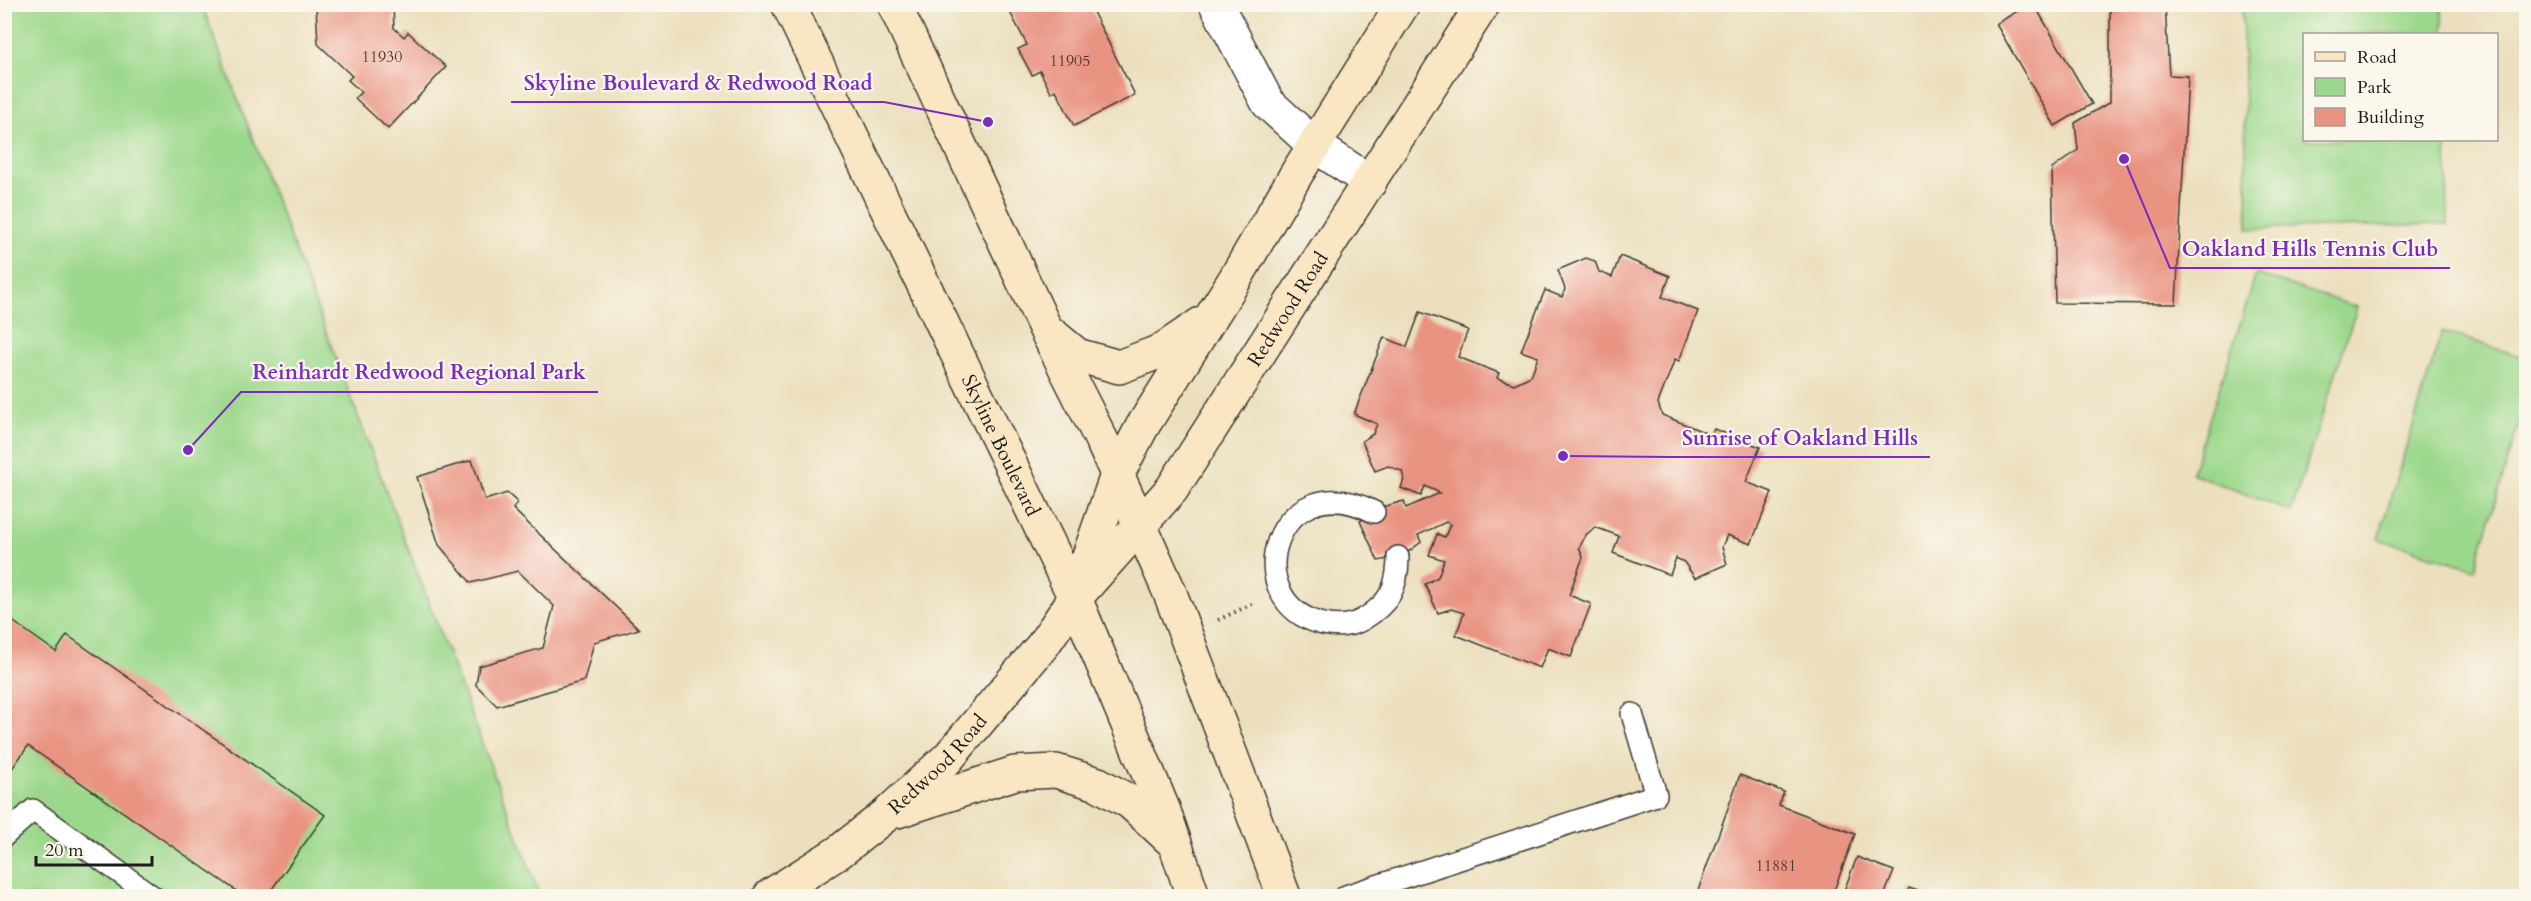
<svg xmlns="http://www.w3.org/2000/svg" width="2531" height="901" font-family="Cardo,serif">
  <rect width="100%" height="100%" fill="#fbf7ec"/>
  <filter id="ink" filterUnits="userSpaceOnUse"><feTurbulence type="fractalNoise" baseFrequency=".0167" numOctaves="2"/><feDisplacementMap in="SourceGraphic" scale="12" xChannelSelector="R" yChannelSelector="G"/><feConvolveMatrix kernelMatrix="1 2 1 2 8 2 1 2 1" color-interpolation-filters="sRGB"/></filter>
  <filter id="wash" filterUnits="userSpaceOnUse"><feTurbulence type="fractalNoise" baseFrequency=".008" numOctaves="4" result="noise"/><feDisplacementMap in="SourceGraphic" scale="24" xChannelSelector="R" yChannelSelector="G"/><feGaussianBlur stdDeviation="1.35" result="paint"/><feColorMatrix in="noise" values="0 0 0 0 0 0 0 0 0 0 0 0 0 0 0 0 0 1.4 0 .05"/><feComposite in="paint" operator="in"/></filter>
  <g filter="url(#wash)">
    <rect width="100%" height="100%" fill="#ebdfbd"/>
    <g fill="#9cd88c" stroke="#5c7a54" stroke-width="1.5">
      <polygon points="5,5 202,5 540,896 5,896"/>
      <polygon points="2242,5 2442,5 2443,34 2304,34 2304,140 2446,140 2448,224 2248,229"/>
      <polygon points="2256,274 2357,307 2291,512 2192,473"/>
      <polygon points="2442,331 2526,358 2526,401 2475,569 2378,539"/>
    </g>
    <g id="blocks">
      <g fill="#e99382">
        <polygon points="1013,4 1089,4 1135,95 1074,126 1056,90 1051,93 1040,71 1032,75 1018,49 1027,45 1009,10 1014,7"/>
        <polygon points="2029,4 2034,4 2092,104 2055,126 1996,24"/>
        <polygon points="2110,4 2165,4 2169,75 2188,76 2176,304 2055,303 2052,169 2078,150 2075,123 2110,102"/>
        <polygon points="316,5 393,5 394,28 404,37 408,32 446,67 388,129 355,98 361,92 348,80 352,76 318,44"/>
        <polygon points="1620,256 1670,276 1662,297 1698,311 1679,361 1675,359 1658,403 1662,415 1711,435 1714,429 1760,447 1746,482 1772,492 1751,544 1727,535 1722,547 1727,564 1695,578 1684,562 1676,558 1670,575 1613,553 1619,536 1595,527 1586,535 1579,548 1583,557 1569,595 1591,604 1571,657 1548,648 1540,668 1456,635 1464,613 1451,609 1438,613 1425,584 1438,577 1444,560 1429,555 1437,534 1445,537 1450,524 1446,522 1418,535 1421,542 1403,556 1378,561 1360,521 1382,507 1404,501 1406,508 1440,493 1425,486 1421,496 1401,488 1404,479 1402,471 1388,466 1375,471 1362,441 1373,434 1377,424 1354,414 1384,337 1407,347 1420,312 1468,330 1458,357 1499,373 1497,378 1514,384 1531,376 1538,357 1521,351 1545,290 1562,297 1565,289 1558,270 1586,258 1595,261 1599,272 1612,277"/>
        <polygon points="472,460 485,500 507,493 517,502 513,509 639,629 594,642 584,681 497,706 476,685 479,666 543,648 554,606 518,571 471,583 439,545 417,477"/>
        <polygon points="4,615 56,652 67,635 325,815 267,896 244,896 28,746 4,780"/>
        <polygon points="1740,775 1784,792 1779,805 1855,834 1832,896 1696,896"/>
        <polygon points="1857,857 1894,871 1884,896 1842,896"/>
        <polygon points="1909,888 1932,896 1906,896"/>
      </g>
    </g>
  </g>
  <g filter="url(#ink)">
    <use href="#blocks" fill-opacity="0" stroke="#3b3934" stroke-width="1.5"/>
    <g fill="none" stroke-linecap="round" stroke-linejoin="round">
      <g stroke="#3b3934" stroke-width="24">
        <g id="lane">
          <path d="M 1374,512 C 1276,461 1234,602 1323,624 C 1337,627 1349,627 1362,620 C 1389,604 1398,588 1398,557"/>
          <polyline points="4,836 33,810 152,896"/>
          <polyline points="1346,896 1656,795 1632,714"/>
        </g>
      </g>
      <g stroke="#3b3934" stroke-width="36">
        <polyline id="street" points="1216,4 1268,103 1314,145 1370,182"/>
      </g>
      <g stroke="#3b3934" stroke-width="36">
        <g id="secondary">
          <path id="s1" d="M 788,4 L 1075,598 L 1164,811 L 1193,896"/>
          <polyline points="894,4 1046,330 1104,445 1140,525 1170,593 1284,896"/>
          <polyline points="1049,332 1077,355 1119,367 1161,351 1201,324"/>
          <polyline points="1079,585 1117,475 1142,427 1235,279 1297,173 1403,4"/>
          <polyline points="897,811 1015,773 1056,771 1098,784 1130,802 1171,840"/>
          <path id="s2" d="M 770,896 L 839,852 L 886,815 L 948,758 L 1043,645 L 1075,598 L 1172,489 L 1483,4"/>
        </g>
      </g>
      <polyline stroke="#3b3934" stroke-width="4" stroke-dasharray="1.5 4.5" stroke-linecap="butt" points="1218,620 1252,604"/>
      <use href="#lane" stroke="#fff" stroke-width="21"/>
      <use href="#street" stroke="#fff" stroke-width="33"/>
      <use href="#secondary" stroke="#fbe6c3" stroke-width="33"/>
    </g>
  </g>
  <g text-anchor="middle" stroke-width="4.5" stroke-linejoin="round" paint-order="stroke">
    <g font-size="16" fill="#4f3a36">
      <text x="382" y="62">11930</text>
      <text x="1070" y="66">11905</text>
      <text x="1776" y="871">11881</text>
    </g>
    <g font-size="20" fill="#1c1c1c" stroke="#fbf7ec">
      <text dy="7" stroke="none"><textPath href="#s2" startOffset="790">Redwood Road</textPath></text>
      <text dy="7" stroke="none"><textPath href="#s1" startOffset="490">Skyline Boulevard</textPath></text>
      <text dy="7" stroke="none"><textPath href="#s2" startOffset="214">Redwood Road</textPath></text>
    </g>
  </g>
  <path fill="none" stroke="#7b2cbf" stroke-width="2" d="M988 122L884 102H511M2124 159L2170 268H2450M188 450L241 392H598M1563 456L1670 457H1930"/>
  <g fill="#7b2cbf" stroke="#fbf7ec" stroke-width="2">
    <circle cx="988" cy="122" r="6"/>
    <circle cx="2124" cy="159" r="6"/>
    <circle cx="188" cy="450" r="6"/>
    <circle cx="1563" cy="456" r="6"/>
  </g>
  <g font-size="21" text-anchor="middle" font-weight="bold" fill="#7b2cbf" stroke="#fbf7ec" stroke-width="4.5" stroke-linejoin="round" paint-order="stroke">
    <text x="698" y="90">Skyline Boulevard &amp; Redwood Road</text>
    <text x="2310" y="256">Oakland Hills Tennis Club</text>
    <text x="419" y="379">Reinhardt Redwood Regional Park</text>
    <text x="1800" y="445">Sunrise of Oakland Hills</text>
  </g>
  <rect width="2531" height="901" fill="none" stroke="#fbf7ec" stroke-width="24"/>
  <rect x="2303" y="33" width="195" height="108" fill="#fbf7ec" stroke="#a29f99" stroke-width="1.5"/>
  <rect x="2315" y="52" width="30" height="9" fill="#fbe6c3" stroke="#a29f99" stroke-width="1.5"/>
  <text x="2357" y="63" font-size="18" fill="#1c1c1c">Road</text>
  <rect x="2315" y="78" width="30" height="18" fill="#9cd88c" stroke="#a29f99" stroke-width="1.5"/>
  <text x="2357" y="93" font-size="18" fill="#1c1c1c">Park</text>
  <rect x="2315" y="108" width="30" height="18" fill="#e99382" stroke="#a29f99" stroke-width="1.5"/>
  <text x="2357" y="123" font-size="18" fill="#1c1c1c">Building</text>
  <path d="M36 856v9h116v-9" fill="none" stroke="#1c1c1c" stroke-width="3"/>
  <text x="45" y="856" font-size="18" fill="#1c1c1c" stroke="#fbf7ec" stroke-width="4.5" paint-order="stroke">20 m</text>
</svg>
